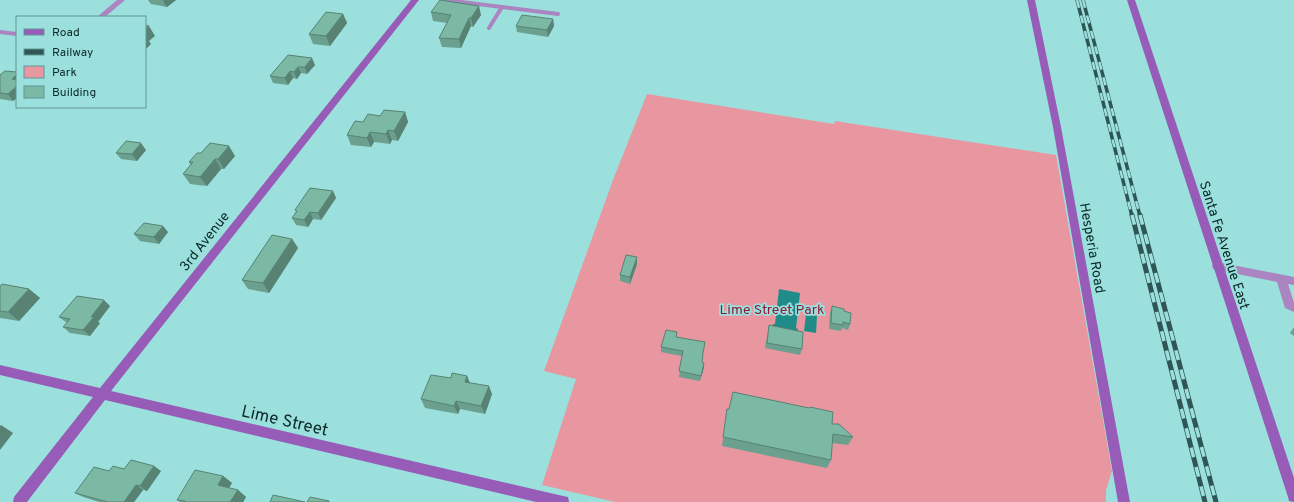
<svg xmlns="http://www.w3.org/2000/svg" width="1294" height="502" font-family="Overpass,sans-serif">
  <rect width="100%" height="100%" fill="#9be0dd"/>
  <polygon fill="#e897a1" points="647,94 834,124 835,121 1056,155 1112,471 1106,490 1106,502 615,502 542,485 576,379 544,371 613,180"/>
  <g fill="#1f8c89">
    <polygon points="779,289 800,293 796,328 798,329 798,334 773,328 773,324 775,324"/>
    <polygon points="806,314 817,316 816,333 804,331"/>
  </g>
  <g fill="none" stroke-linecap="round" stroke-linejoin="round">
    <g stroke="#aa85c1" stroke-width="4">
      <polyline points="445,0 558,14"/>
      <polyline points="489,28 502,7"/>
    </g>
    <g fill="#aa85c1" fill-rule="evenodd">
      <polygon points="117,0 125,0 105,17 97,17"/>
      <polygon points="0,30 17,32 17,36 0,34"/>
      <polygon points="1217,262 1294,277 1294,285 1288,284 1294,303 1294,312 1285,308 1277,282 1213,269 1212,266 1213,263"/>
    </g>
    <g fill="#965cb7" fill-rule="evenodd">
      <polygon points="411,0 419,0 111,391 563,496 568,497 569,502 536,502 105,400 27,502 13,502 14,497 93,397 0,375 0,365 100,388"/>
      <polygon points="1027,0 1035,0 1061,127 1130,502 1118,502 1053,127"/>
      <polygon points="1127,0 1135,0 1294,478 1294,502 1289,501 1288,497"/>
    </g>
    <g stroke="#2f5655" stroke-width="3.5">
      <g id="rail-far1">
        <polyline points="1077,0 1132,216"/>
        <polyline points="1083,0 1140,216"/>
      </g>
    </g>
    <g stroke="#2f5655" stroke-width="5">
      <g id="rail">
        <polyline points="1132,215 1205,502"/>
        <polyline points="1140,215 1216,502"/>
      </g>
    </g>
    <use href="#rail-far1" stroke="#9be0dd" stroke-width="2.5" stroke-dasharray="8" stroke-linecap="butt"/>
    <use href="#rail" stroke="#9be0dd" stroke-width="3.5" stroke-dasharray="10" stroke-linecap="butt"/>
  </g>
  <g fill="#6b9f8e">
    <polygon points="148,0 176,0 167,7 151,4"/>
    <polygon points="431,12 481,15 473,27 471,26 461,48 442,47 439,38 447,23 433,21"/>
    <polygon points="343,14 347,23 330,46 313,44 309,34"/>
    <polygon points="553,19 554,26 548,37 517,32 516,26"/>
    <polygon points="288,55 315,65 307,74 301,73 297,79 293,78 288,85 273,83 270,76"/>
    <polygon points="17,72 17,98 13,101 0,99 0,75"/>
    <polygon points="405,112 408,122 398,141 392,140 390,144 374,142 371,147 351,145 347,135 363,122 380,116"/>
    <polygon points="146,150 137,161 121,159 116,153"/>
    <polygon points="235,156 224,169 221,169 207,186 190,184 183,174 191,165 189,162"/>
    <polygon points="333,191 336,198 321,220 313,219 308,227 296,225 292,218 296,212 295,210"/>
    <polygon points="168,232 159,244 140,241 134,234"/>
    <polygon points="292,239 298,248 269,293 248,289 242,280"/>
    <polygon points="637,264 630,284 620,281 620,275"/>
    <polygon points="0,286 29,289 40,298 19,321 0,318"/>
    <polygon points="110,306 98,322 100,323 90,336 70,333 63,327 67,323 59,317"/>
    <polygon points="832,306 844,311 850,324 848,330 842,328 841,331 829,329 830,313"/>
    <polygon points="769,325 802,349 800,355 765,348"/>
    <polygon points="1294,327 1294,336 1290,333"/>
    <polygon points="677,332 677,337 705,342 702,356 702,362 704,363 700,381 679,377 682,356 661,352 661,347"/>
    <polygon points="467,376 470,383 492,394 485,414 460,409 458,414 425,408 421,399 451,378"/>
    <polygon points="727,409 832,424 853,437 848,445 832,443 831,460 827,468 722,446"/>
    <polygon points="124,469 161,471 147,491 143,490 134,502 99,502 83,497 75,493 109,471"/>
    <polygon points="223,476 232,483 229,488 238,490 246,497 243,502 180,502 177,500"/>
  </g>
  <g fill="#578274">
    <polygon points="164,0 176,0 167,7 163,1"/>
    <polygon points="479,6 481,15 473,27 471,18"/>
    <polygon points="343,14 347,23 330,46 326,36"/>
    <polygon points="469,18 471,26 461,48 459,39"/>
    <polygon points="553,19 554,26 548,37 547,30"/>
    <polygon points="149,26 155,36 149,41 151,44 145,50 145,29"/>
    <polygon points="312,58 315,65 307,74 305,67"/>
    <polygon points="298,67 301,73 297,79 294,72"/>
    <polygon points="290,71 293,78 288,85 285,78"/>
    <polygon points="17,74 17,85 12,79"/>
    <polygon points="17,86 17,98 13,101 8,94"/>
    <polygon points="405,112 408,122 398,141 394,131"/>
    <polygon points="388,130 392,140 390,144 386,134"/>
    <polygon points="370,132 374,142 371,147 367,138"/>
    <polygon points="141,143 146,150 137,161 132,154"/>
    <polygon points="229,146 235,156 224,169 218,159"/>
    <polygon points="215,159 221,169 207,186 200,177"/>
    <polygon points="333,191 336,198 321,220 318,213"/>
    <polygon points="310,212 313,219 308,227 304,220"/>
    <polygon points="163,226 168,232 159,244 154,237"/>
    <polygon points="292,239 298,248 269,293 263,283"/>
    <polygon points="637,257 637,264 630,284 630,277"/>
    <polygon points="29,289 40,298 19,321 8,312"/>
    <polygon points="104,300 110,306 98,322 100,323 90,336 83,330 91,317"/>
    <polygon points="704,363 704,368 700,381 701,376"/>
    <polygon points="467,376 470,384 465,382"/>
    <polygon points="489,386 492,394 485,414 481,406"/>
    <polygon points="456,401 460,409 458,414 454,406"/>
    <polygon points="1,425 13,433 0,450 0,426"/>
    <polygon points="154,466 161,471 147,491 140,486"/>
    <polygon points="223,476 232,483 226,492 218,485"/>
    <polygon points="136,485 143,490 134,502 124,502"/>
    <polygon points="238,490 246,497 243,502 230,502"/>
  </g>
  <g fill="#7cb9a5" stroke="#578274">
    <polygon points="440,0 479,6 471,18 469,18 459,39 439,38 451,15 431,12"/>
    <polygon points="326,12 343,14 326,36 309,34"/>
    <polygon points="522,15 553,19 547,30 516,26"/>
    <polygon points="145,25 149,26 145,29"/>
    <polygon points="288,55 312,58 305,67 298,67 294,72 290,71 285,78 270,76"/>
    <polygon points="5,71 17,72 17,74 12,79 17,80 17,86 8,94 0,93 0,75"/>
    <polygon points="384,110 405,112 394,131 388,130 386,134 370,132 367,138 347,135 355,121 363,122 368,114 380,116"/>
    <polygon points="126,141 141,143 132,154 116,153"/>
    <polygon points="210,143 229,146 218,159 215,159 200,177 183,174 193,162 189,162 197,153 201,153"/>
    <polygon points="310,188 333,191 318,213 310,212 304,220 292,218 297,211 295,210"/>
    <polygon points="144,223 163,226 154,237 134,234"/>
    <polygon points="272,235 292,239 263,283 242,280"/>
    <polygon points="626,255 637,257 630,277 620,275"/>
    <polygon points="2,284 29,289 8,312 0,311 0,286"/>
    <polygon points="77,296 104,300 91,317 94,317 83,330 63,327 70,319 59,317"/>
    <polygon points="832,306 844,309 844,311 851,313 850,324 843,322 843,325 831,323"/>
    <polygon points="769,325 803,332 802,349 767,343"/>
    <polygon points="666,330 677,332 676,337 705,342 703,353 702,362 704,363 701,376 679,371 683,351 661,347"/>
    <polygon points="452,373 467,376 465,382 489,386 481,406 456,401 454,406 421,399 431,375 451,378"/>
    <polygon points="733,392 809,408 810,407 833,412 832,424 839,424 853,437 833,434 831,460 723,437 727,409 729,409"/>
    <polygon points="131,460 154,466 140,486 136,485 124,502 108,502 75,493 94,467 109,471 113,466 124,469"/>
    <polygon points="195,470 223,476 218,485 238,490 230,502 185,502 185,501 177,500"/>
    <polygon points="273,495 305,502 270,502"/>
    <polygon points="310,497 329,501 329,502 307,502"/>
  </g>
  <g text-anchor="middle" stroke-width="3.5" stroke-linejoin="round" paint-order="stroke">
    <g font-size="14" fill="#0b2827" stroke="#9be0dd">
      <text transform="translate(204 241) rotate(-52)" y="5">3rd Avenue</text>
      <text transform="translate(1225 245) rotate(72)" y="5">Santa Fe Avenue East</text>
      <text transform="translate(1093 248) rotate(80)" y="5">Hesperia Road</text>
    </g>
    <g font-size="14" fill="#8c1b38" stroke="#9be0dd">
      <text x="772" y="314">Lime Street Park</text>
    </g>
    <g font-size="17" fill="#0b2827" stroke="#9be0dd">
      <text transform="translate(285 420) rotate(13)" y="6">Lime Street</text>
    </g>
  </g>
  <rect x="16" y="16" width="130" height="92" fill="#9be0dd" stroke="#619694"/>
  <rect x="24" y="29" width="20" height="6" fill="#965cb7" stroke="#619694"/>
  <text x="52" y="36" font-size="12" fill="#0b2827">Road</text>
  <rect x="24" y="49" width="20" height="6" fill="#2f5655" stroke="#619694"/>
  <text x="52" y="56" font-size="12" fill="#0b2827">Railway</text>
  <rect x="24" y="66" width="20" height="12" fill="#e897a1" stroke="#619694"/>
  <text x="52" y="76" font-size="12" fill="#0b2827">Park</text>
  <rect x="24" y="86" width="20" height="12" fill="#7cb9a5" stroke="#619694"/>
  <text x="52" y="96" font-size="12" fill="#0b2827">Building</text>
</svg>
